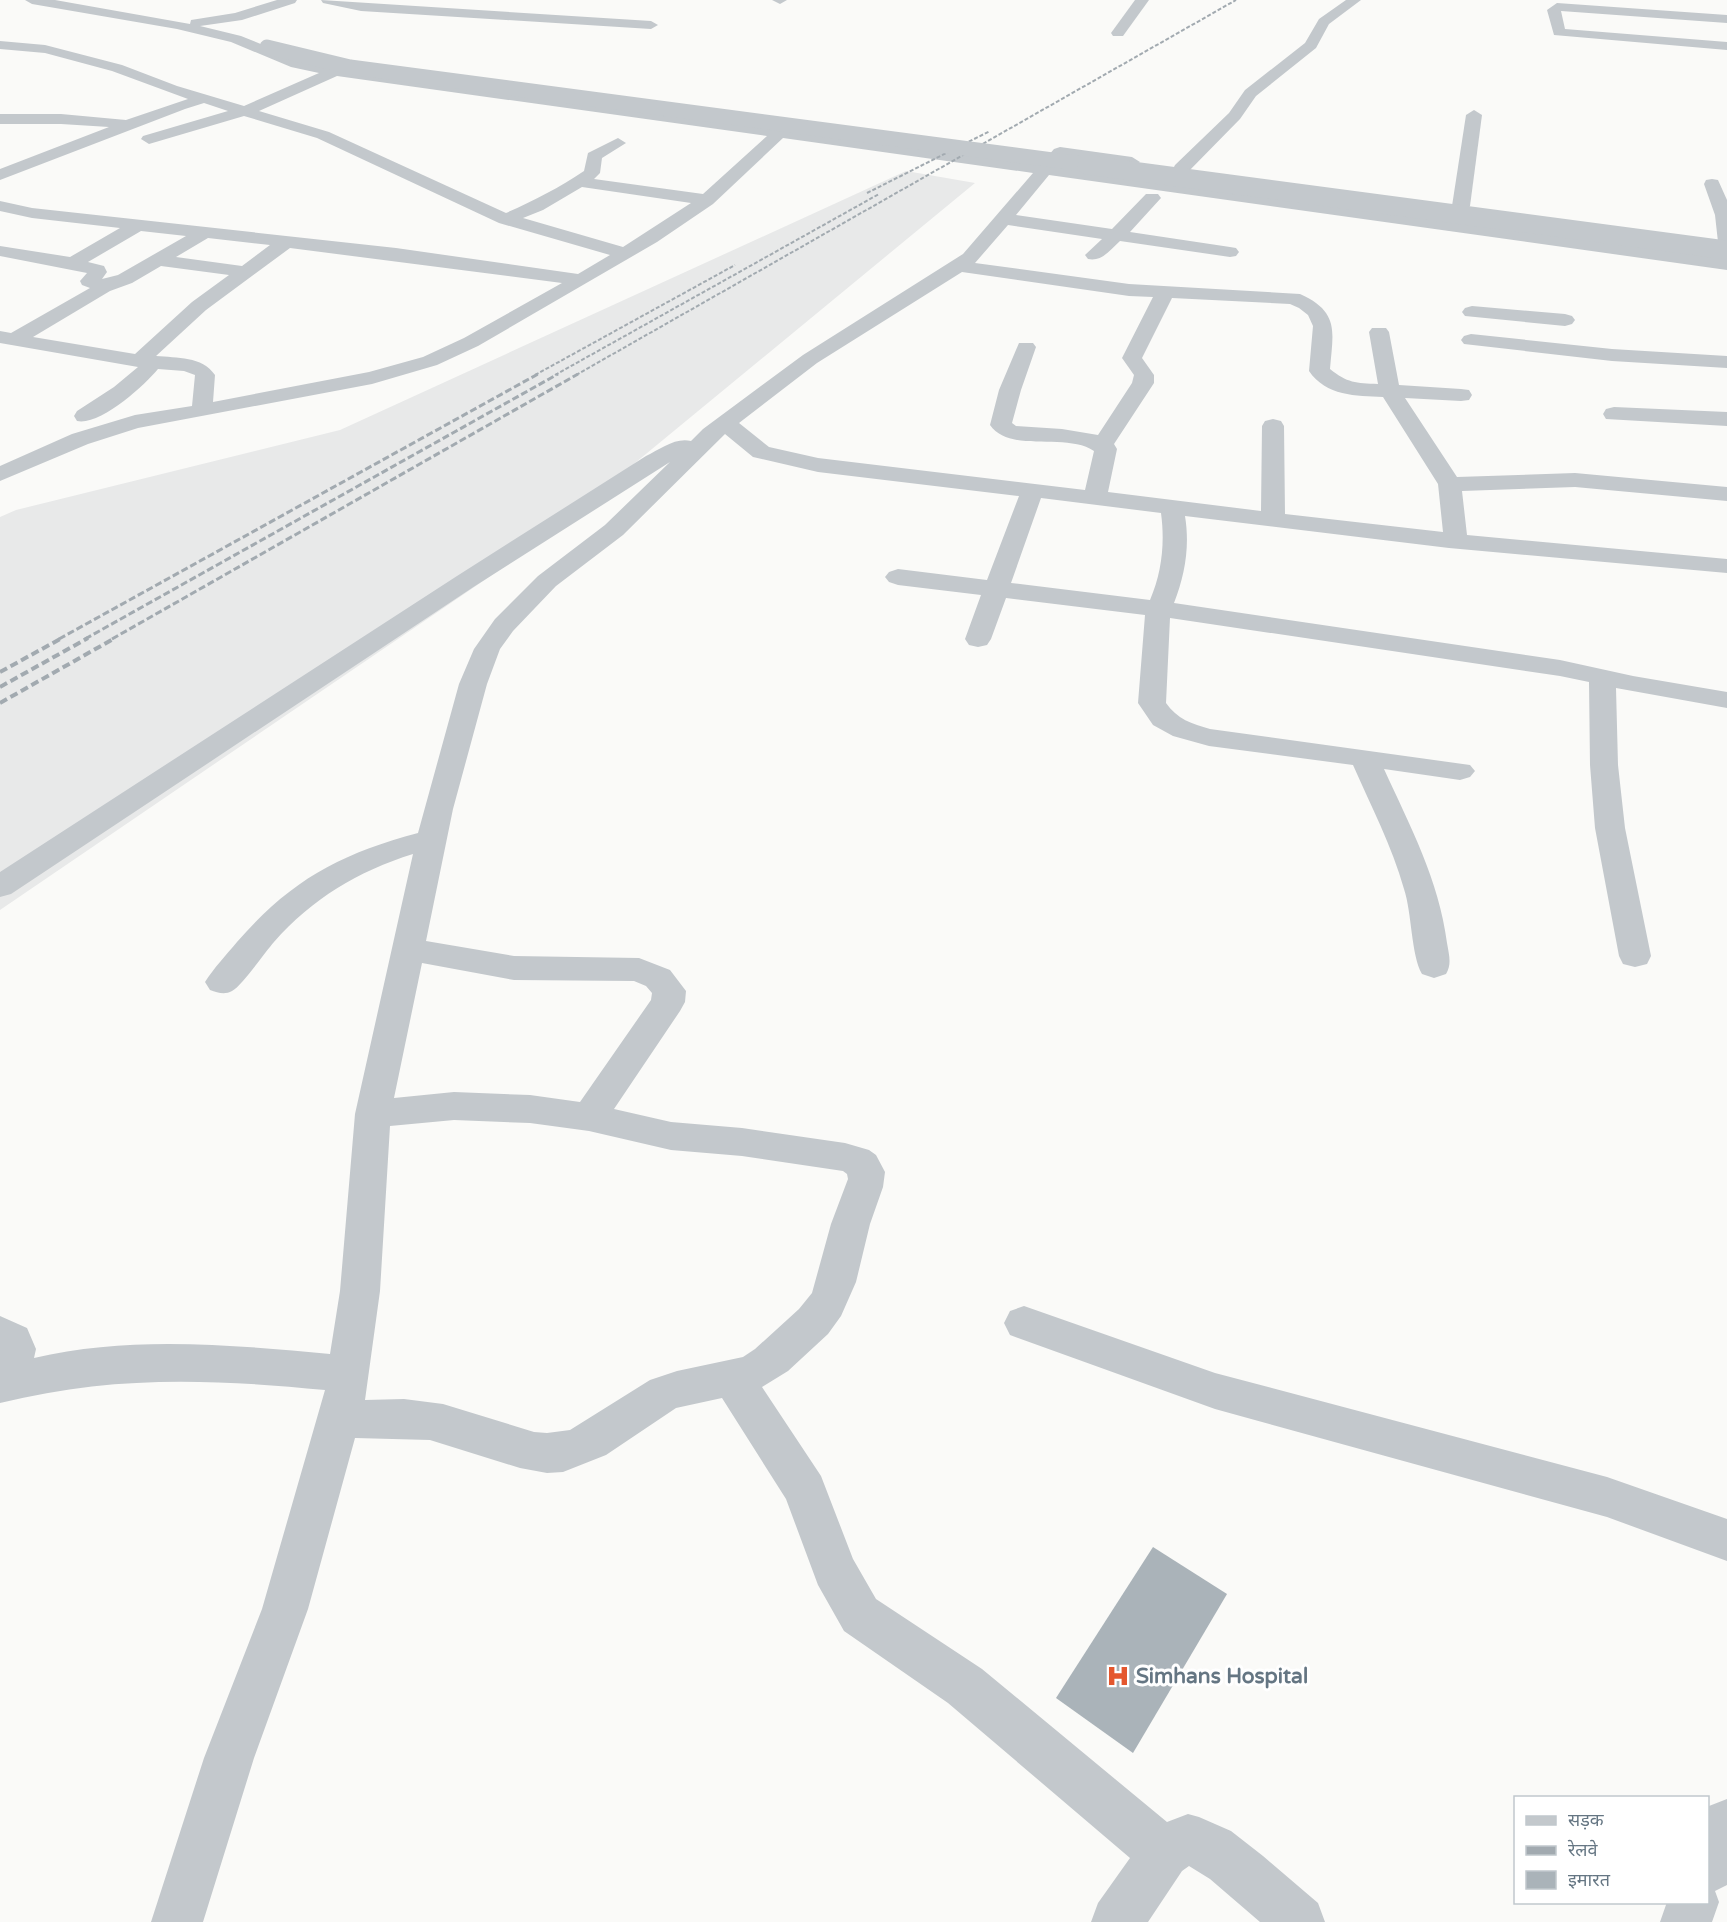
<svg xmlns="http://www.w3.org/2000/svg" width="1727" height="1922" font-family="'Varela Round','Noto Sans Devanagari',sans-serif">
  <rect width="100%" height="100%" fill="#fafaf8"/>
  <polygon fill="#e8e9e9" points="906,171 975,183 533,547 0,910 0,517 16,510 340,430"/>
  <polygon fill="#aab3b9" points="1153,1547 1227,1594 1133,1753 1056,1698"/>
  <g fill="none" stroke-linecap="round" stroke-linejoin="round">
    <g fill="#c3c8cc" fill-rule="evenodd">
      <path d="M 25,0 L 55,0 L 190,24 L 191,20 L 235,13 L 277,0 L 297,0 L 295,3 L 242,20 L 200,26 L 241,36 L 300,60 L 335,67 L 1041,164 L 1054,149 L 1060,147 L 1132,157 L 1140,162 L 1132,167 L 1064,157 L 1057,166 L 1727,258 L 1727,270 L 1049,175 L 1016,215 L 1112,229 L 1146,194 L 1158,194 L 1161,198 L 1130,232 L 1230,247 L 1236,248 L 1239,252 L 1236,256 L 1230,257 L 1120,241 C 1110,250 1102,262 1088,259 L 1085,255 L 1102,239 L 1008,225 L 975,263 L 1129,284 L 1300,294 C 1340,312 1333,332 1330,369 C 1347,383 1356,383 1378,384 L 1369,332 L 1372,328 L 1386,328 L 1389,332 L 1399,385 L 1461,389 L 1469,390 L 1472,395 L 1469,400 L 1461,401 L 1405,398 L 1457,477 L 1575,473 L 1727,487 L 1727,501 L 1575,487 L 1462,491 L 1467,535 L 1727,559 L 1727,573 L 1449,548 L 1185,516 C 1190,546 1185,575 1174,603 L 1560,660 L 1633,676 L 1727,692 L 1727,708 L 1616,688 L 1618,765 L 1625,828 L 1651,956 L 1647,964 L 1635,967 L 1623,964 L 1619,956 L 1595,828 L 1590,765 L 1589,682 L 1560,676 L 1170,618 L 1166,703 C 1177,719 1192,724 1210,729 L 1470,765 L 1475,771 L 1470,777 L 1460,780 L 1384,769 C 1410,826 1439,880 1447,943 C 1449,955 1452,964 1446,974 L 1434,978 L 1422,974 C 1411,955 1412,913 1404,889 C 1392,846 1371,806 1353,765 L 1209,746 L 1173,736 L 1153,725 L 1138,703 L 1145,615 L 1006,598 L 991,639 L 987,645 L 978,647 L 969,645 L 965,639 L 981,595 L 898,585 L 889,582 L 885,577 L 889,572 L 898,569 L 987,580 L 1019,496 L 818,472 L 753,457 L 725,434 L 623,535 L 556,586 L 513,631 L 500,649 L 487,684 L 453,809 L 426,941 L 514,956 L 639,958 L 670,970 L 686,991 L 685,1002 L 680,1011 L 614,1109 L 671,1122 L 742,1128 L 845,1143 L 869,1150 L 876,1155 L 885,1172 L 883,1187 L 870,1224 L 856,1282 L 841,1316 L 828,1334 L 788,1371 L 762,1387 L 821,1476 L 853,1559 L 876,1599 L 982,1669 L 1167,1822 L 1188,1814 L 1199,1817 L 1231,1831 L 1263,1856 L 1318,1903 L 1325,1922 L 1260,1922 L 1210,1879 L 1189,1866 L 1182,1871 L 1148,1922 L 1091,1922 L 1098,1903 L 1130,1858 L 948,1703 L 844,1631 L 818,1585 L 786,1499 L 722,1398 L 676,1408 L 606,1455 L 563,1472 L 547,1473 L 520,1468 L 430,1440 L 355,1438 L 308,1609 L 254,1758 L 203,1922 L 151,1922 L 204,1758 L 262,1609 L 325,1390 C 210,1379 113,1375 0,1403 L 0,1316 L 27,1328 L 36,1349 L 34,1358 C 130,1335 233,1345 330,1354 L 340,1291 L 355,1114 L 413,854 C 358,871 312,899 274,942 C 265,952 242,986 232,991 C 225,995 218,993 210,990 L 205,982 C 214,968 226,955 237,942 C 290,881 339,854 418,833 L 459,684 L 474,649 L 495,619 L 538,576 L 605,525 L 670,462 L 475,586 L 11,894 L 0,897 L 0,872 L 457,576 L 646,456 C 660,449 676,437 691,441 L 703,429 L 803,355 L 963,254 L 1033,173 L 783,138 L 713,204 L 657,242 L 478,346 L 437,365 L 372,384 L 138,428 L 88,444 L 0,481 L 0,466 L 72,434 L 135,415 L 192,406 L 195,375 L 184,371 L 158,369 C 144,386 100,426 77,421 L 74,416 L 77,411 L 114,387 L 138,367 L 0,343 L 0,331 L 11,333 L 90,288 L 82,285 L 80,281 L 87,273 L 0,256 L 0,246 L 70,257 L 120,228 L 32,218 L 0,211 L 0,201 L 32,208 L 396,248 L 578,274 L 610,255 L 499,223 L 317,138 L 244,116 L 149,144 L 141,139 L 143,136 L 228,111 L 204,103 L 185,109 L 0,180 L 0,169 L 109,127 L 61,124 L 0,124 L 0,114 L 61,114 L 126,120 L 188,99 L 112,71 L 45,53 L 0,49 L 0,41 L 45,45 L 122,65 L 177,86 L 244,106 L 319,73 L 291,67 L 231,42 L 177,29 L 32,4 ZM 337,76 L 767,136 L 703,194 L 594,179 L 600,173 L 602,158 L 626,143 L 618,138 L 588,153 L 584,171 C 559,188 533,201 506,213 L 329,132 L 259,111 ZM 582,187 L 691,203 L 623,247 L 523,218 L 543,210 ZM 141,231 L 186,236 L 118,275 L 102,279 L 107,272 L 104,266 L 88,262 ZM 208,238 L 270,245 L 242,266 L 176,257 ZM 290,248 L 562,283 L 464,338 L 423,357 L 369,372 L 213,402 L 215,375 C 202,356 177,358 156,356 L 206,310 ZM 161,266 L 229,275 L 192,302 L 135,354 L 33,337 L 110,291 L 132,283 ZM 962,272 L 1129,296 L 1153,297 L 1122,358 L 1134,375 L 1132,383 L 1098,435 L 1062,429 L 1016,426 L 1012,423 L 1021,390 L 1036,347 L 1033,343 L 1019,343 L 999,390 L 990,425 C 1010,454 1066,432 1094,451 L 1085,490 L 818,458 L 769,447 L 739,423 L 817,363 ZM 1172,298 L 1290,304 L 1299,308 L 1308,315 L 1313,326 L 1309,371 C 1326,396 1356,396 1383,397 L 1438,484 L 1443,532 L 1285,514 L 1284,426 L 1281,421 L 1273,419 L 1265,421 L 1262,426 L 1261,511 L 1108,492 L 1117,449 L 1114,444 L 1154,383 L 1154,375 L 1142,358 ZM 1041,498 L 1161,513 C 1165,543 1162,572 1150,600 L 1011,583 ZM 422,963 L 514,980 L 634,981 L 646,986 L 652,993 L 651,1000 L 580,1102 L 530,1095 L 454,1092 L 394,1098 ZM 454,1120 L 530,1123 L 589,1131 L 671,1150 L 742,1156 L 843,1171 L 847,1174 L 848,1179 L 831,1224 L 812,1293 L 799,1309 L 755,1349 L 743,1357 L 677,1371 L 650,1380 L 570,1430 L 547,1433 L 534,1432 L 443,1404 L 404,1399 L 365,1400 L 380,1291 L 390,1126 Z"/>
      <polygon points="321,0 651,21 658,25 651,29 361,11 323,3"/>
      <polygon points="772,0 787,0 780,4"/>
      <polygon points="1135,0 1149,0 1123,36 1113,36 1111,33"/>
      <polygon points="1346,0 1361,0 1329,24 1316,48 1256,96 1240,119 1187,173 1175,173 1173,169 1175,165 1229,113 1245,90 1305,43 1319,19"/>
      <polygon points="1557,3 1727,15 1727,23 1561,11 1565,29 1727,42 1727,50 1554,35 1547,10"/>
      <polygon points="1474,110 1482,115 1470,206 1467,210 1455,210 1452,206 1466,115"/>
      <polygon points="1712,179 1718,180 1727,200 1727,247 1721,246 1718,242 1715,215 1704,184 1706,180"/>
      <polygon points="1472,306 1565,314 1572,316 1575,320 1572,324 1565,326 1465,316 1462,312 1465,308"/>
      <polygon points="1471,334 1612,349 1727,356 1727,368 1612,361 1464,344 1461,340 1464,336"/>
      <polygon points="1614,407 1727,412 1727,426 1606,419 1603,414 1606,409"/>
      <polygon points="1024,1306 1215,1373 1607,1477 1727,1519 1727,1561 1607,1517 1215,1409 1010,1335 1004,1323 1010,1311"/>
      <polygon points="1727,1799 1727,1885 1715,1891 1719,1902 1712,1922 1660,1922 1667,1902 1708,1902 1708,1809 1709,1806"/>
    </g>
    <g stroke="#a2aab0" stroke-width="2" stroke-dasharray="4 2" stroke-linecap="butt">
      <polyline points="867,193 990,131"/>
      <polyline points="535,375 735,265"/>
      <polyline points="555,375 879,194"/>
      <polyline points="576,375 1236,0"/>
    </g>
    <g stroke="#a2aab0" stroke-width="3" stroke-dasharray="7 3" stroke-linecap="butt">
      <polyline points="59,639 538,374"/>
      <polyline points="85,639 558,374"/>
      <polyline points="112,639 578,374"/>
    </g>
    <g stroke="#a2aab0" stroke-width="4" stroke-dasharray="8 4" stroke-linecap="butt">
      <polyline points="0,672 62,638"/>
      <polyline points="0,687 88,638"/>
      <polyline points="0,703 115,638"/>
    </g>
    <polyline stroke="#c3c8cc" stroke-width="15" points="267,47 350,67 1098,166"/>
    <polyline stroke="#c3c8cc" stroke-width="19" points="1087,165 1727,250"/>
  </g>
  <defs>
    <g id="hospital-bare" transform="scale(1.8)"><path d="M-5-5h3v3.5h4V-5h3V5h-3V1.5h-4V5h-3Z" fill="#e4572e" stroke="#fff" stroke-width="2.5" paint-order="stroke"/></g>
  </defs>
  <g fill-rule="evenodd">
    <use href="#hospital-bare" x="1118" y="1676"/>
  </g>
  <g text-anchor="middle" stroke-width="6" stroke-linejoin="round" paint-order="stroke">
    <g font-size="21" font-weight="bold" fill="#657683" stroke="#fff" text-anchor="start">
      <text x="1136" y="1683">Simhans Hospital</text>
    </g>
  </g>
  <rect x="1514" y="1796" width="195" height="108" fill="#ffffff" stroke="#c1c8cd" stroke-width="1.5"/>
  <rect x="1526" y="1816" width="30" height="9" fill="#c3c8cc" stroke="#c1c8cd" stroke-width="1.5"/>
  <text x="1568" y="1826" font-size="18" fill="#657683">सड़क</text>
  <rect x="1526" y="1846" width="30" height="9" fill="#a2aab0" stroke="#c1c8cd" stroke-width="1.5"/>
  <text x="1568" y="1856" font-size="18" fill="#657683">रेलवे</text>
  <rect x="1526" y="1871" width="30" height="18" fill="#aab3b9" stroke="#c1c8cd" stroke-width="1.5"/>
  <text x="1568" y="1886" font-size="18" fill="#657683">इमारत</text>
</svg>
